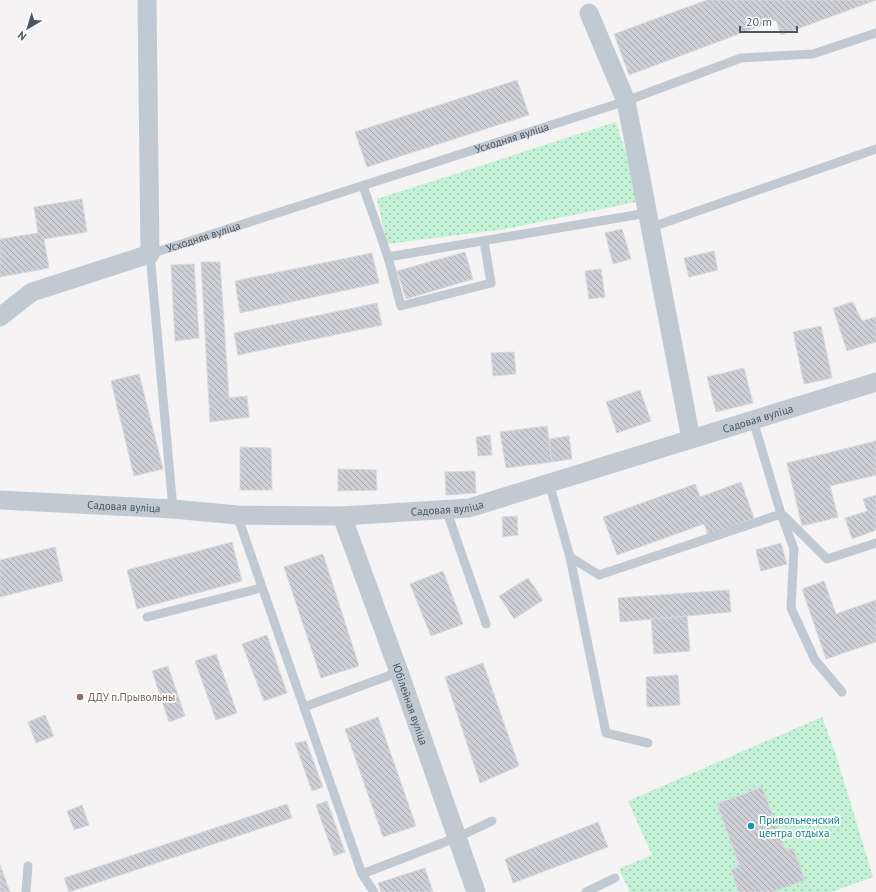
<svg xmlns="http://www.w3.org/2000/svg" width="876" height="892" font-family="'PT Sans',sans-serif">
  <defs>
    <pattern id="park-dots" width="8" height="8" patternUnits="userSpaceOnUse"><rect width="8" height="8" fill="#c3f1d5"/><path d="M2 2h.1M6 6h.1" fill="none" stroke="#a0c6b0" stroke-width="1.8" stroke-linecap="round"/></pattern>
    <pattern id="building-back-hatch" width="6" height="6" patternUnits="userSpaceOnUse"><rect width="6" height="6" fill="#cdcfd5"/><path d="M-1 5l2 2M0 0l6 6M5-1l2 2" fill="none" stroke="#a8abb0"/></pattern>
  </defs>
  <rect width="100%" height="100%" fill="#f5f3f3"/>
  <g fill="url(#park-dots)">
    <polygon points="616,122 641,201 505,229 387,244 377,199"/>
    <polygon points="822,717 835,752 873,877 831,892 630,892 619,869 652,855 628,801"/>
  </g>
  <g fill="url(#building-back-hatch)" stroke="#d7d9de">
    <polygon points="707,0 876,0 781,35 776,20 629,75 614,34"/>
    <polygon points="517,80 529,115 367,167 355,132"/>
    <polygon points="82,199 87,232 44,239 49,268 0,277 0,239 38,233 34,207"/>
    <polygon points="622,229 631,259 613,264 605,233"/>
    <polygon points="714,251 718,270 689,277 684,258"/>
    <polygon points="465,252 473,279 406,299 397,271"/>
    <polygon points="372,253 379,283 240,313 235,281"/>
    <polygon points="201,262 220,262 229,398 247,396 249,417 210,422"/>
    <polygon points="194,264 199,338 175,341 171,265"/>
    <polygon points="601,269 605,297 589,299 585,271"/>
    <polygon points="853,302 862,321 876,317 876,342 847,351 833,308"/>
    <polygon points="377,303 382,325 238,355 234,333"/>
    <polygon points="821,326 832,378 804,384 793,332"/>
    <polygon points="514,352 516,374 493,376 491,353"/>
    <polygon points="744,368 753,403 716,412 707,377"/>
    <polygon points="139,374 163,469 134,476 111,381"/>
    <polygon points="640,390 651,421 617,433 606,402"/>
    <polygon points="547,426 552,462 506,468 500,432"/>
    <polygon points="490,435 492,455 478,456 476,437"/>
    <polygon points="569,436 572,459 552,462 549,439"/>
    <polygon points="876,441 876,475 830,486 838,517 802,526 787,463"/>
    <polygon points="240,447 271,448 272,490 240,490"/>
    <polygon points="338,469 376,470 377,490 338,491"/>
    <polygon points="475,471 476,493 446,495 445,472"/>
    <polygon points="741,482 754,518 708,535 704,524 617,555 603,517 695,484 700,497"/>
    <polygon points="876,495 876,530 852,539 845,518 867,511 863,499"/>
    <polygon points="517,516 518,535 503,537 502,517"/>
    <polygon points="232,542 242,581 137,609 127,570"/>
    <polygon points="781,543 787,564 761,571 756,550"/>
    <polygon points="55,547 63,581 0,597 0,560"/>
    <polygon points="323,554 359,666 321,678 284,567"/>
    <polygon points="443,571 463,624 431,636 410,584"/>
    <polygon points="528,578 543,600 514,619 499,596"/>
    <polygon points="824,581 836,614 876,600 876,642 826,659 802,589"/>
    <polygon points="729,590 731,612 620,622 618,598"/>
    <polygon points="687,616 690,651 654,654 651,619"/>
    <polygon points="267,635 287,693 264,701 242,644"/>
    <polygon points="216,654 237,713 216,720 195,661"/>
    <polygon points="483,663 519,766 480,783 445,677"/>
    <polygon points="168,666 185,716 169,722 152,671"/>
    <polygon points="678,675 680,705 647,707 646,677"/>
    <polygon points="45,715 54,736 36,743 28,722"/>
    <polygon points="378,717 416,826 383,837 345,729"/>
    <polygon points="306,741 323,787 312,791 295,743"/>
    <polygon points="762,787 786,851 793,848 805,880 773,892 739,892 731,870 740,867 717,804"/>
    <polygon points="327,801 345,852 334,856 316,805"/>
    <polygon points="287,804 292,818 69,892 64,878"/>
    <polygon points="82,805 89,825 74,830 67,811"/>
    <polygon points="598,822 608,847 513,883 505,859"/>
    <polygon points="0,865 10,892 0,892"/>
    <polygon points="425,868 433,892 381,892 378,883"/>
  </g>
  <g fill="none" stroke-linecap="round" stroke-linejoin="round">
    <g stroke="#c1cad2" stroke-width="9">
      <polyline points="363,186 388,257 647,213"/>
      <polyline points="649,228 876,149"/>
      <polyline points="388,257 401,306 491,283 484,241"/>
      <polyline points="549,483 570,557 599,575 781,514 753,420"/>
      <path id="s1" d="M 173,509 L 150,254 L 626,101 L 741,58 L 813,54 L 876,33"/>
      <polyline points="446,509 486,624"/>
      <polyline points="781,514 794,549 791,608 815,660 842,692"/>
      <polyline points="237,515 362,874 374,892"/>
      <polyline points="784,516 827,559 876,543"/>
      <polyline points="570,557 606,733 648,743"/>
      <polyline points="147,617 261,588"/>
      <polyline points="304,707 399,672"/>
      <polyline points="362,874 458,837 492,821"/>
      <polyline points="26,892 28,866"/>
      <polyline points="586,892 615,878"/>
    </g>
    <g stroke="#c1cad2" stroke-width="19">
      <polyline points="589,13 626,101 691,439"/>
      <polyline points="0,317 32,292 150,254 147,0"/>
      <path id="s2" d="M 0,500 L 173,509 L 237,515 L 342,516 L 469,508 L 876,382"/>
      <path id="s3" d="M 342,516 L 399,672 L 476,892"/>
    </g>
  </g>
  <circle fill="#8d6e63" stroke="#fff" stroke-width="1.5" cx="80" cy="697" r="4"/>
  <circle fill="#0f9aa8" stroke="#fff" stroke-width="1.5" cx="751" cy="826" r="4"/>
  <g text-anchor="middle" stroke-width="3.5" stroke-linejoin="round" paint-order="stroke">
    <g font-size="11" fill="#4a5661" stroke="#fff">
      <text dy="4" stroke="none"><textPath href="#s1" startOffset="636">Усходняя вуліца</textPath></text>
      <text dy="4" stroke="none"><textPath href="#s1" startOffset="312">Усходняя вуліца</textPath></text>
      <text dy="4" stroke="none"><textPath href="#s2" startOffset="772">Садовая вуліца</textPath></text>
      <text dy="4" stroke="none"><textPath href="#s2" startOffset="124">Садовая вуліца</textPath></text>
      <text dy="4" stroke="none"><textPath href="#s2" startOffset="448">Садовая вуліца</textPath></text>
      <text dy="4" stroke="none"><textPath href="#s3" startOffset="200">Юбілейная вуліца</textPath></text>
    </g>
    <g font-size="11" fill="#785e54" stroke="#fff" text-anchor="start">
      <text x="88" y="701">ДДУ п.Прывольны</text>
    </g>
    <g font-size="11" fill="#0d838f" stroke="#fff" text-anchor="start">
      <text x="759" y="824">Привольненский<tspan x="759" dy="13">центра отдыха</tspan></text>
    </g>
  </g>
  <g transform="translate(28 28) rotate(218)" stroke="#ffffff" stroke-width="3" paint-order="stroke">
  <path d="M0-3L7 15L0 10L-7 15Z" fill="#4a5661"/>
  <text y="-6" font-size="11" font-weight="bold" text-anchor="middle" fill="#4a5661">N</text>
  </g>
  <path d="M740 26v6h57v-6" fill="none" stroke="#4a5661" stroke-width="2"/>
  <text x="746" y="26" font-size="12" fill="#4a5661" stroke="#ffffff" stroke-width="3" paint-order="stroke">20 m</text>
</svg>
